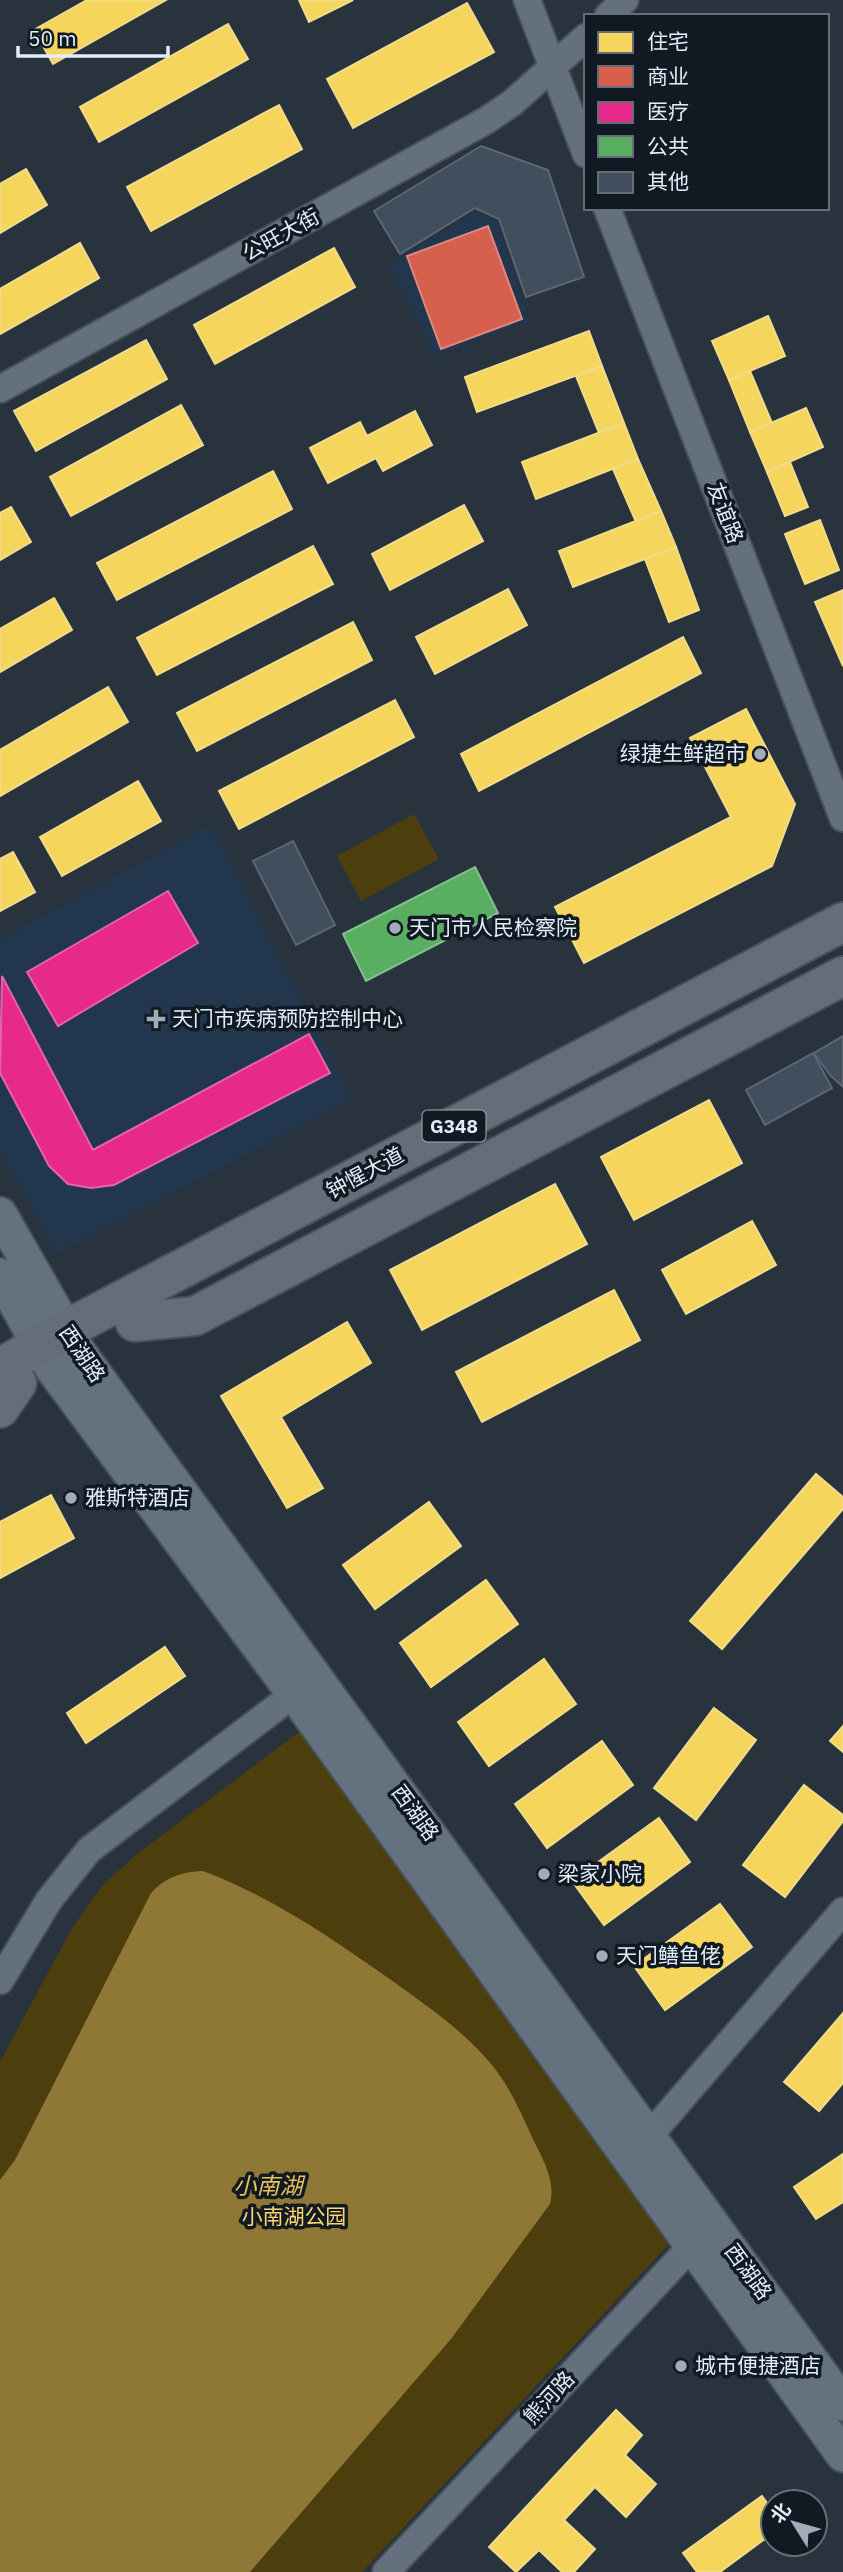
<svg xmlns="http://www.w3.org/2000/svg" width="843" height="2572" font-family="'IBM Plex Sans','Noto Sans SC',sans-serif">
  <rect width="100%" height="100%" fill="#28333e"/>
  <g fill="#22364e">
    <polygon points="476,211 497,221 530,321 435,356 388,265"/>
    <polygon points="210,825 353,1099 56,1254 0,1150 0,939"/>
  </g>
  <g fill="#4d3e0e">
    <polygon points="414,814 439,859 361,901 337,856"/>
    <polygon points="303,1729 671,2242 362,2572 0,2572 0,2062 71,1930 102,1886 138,1853"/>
  </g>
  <path fill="#8f7836" d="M 203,1871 C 272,1897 331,1938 391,1980 C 427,2006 463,2030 492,2065 C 510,2087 521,2113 533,2139 C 543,2160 556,2181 550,2204 L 451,2339 L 250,2572 L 0,2572 L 0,2180 L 15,2160 L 151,1893 C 166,1877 181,1872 203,1871 Z"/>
  <g fill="#f6d55c" stroke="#f0dc8b" stroke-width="2">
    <polygon points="87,0 166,0 53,64 34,30"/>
    <polygon points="299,0 353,0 309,22"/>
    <polygon points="467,3 494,52 353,128 327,79"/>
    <polygon points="228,24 248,59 99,142 80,107"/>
    <polygon points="279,105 302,149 151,231 127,187"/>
    <polygon points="26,169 47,205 0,233 0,184"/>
    <polygon points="80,243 99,278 0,334 0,289"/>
    <polygon points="334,248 355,287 215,364 194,325"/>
    <polygon points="768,316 785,356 729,380 712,341"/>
    <polygon points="589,331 602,366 477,412 465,377"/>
    <polygon points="146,340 167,379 36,451 14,411"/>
    <polygon points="602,366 624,423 599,433 576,376"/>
    <polygon points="750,371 772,423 750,432 729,380"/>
    <polygon points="181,405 203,445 71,516 50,477"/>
    <polygon points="806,408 823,447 767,472 750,432"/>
    <polygon points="415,411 432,445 383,471 376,458 328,483 310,448 360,422 367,436"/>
    <polygon points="624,423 638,459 536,499 522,462"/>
    <polygon points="638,459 661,511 636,522 613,469"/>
    <polygon points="790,462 808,507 785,516 767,472"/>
    <polygon points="273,471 292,509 117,600 97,563"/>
    <polygon points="464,505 483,541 390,590 372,554"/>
    <polygon points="11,507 31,542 0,560 0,513"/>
    <polygon points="661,511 676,547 573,587 559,551"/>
    <polygon points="820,520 839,570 805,584 785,534"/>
    <polygon points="313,546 333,584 157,675 137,638"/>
    <polygon points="676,547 699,610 669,622 645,559"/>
    <polygon points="508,589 527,625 435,674 416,637"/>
    <polygon points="843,590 843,666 815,602"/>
    <polygon points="54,598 72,630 0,672 0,629"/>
    <polygon points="353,622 372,660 197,751 177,713"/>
    <polygon points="683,637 701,673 479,791 461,754"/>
    <polygon points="108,687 128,722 0,796 0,750"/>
    <polygon points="395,700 414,737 239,829 219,791"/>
    <polygon points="746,709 795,804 772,866 584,963 555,907 731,817 690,738"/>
    <polygon points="138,781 161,821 62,876 40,837"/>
    <polygon points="13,852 35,892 0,911 0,859"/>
    <polygon points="709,1100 742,1163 634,1220 601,1157"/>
    <polygon points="555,1184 587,1244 422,1330 390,1270"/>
    <polygon points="752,1221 776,1265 686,1314 662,1270"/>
    <polygon points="614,1290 640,1340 482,1422 456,1372"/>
    <polygon points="347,1322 371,1363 281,1417 323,1488 287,1508 221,1396"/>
    <polygon points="816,1474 843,1497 843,1509 722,1649 690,1621"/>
    <polygon points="51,1495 74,1538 0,1578 0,1522"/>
    <polygon points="429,1502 461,1546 375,1609 343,1565"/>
    <polygon points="486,1580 518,1624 431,1687 400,1643"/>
    <polygon points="165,1647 185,1676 86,1743 67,1713"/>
    <polygon points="544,1659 576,1704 489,1766 458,1722"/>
    <polygon points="714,1708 756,1740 696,1820 654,1788"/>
    <polygon points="843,1726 843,1752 830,1741"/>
    <polygon points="602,1741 633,1785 547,1848 515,1804"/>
    <polygon points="804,1785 843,1815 843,1821 785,1897 743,1865"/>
    <polygon points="659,1818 690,1862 604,1925 572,1881"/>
    <polygon points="720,1904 752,1947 665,2010 634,1966"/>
    <polygon points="843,2013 843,2083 819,2111 784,2082"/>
    <polygon points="843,2154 843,2202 816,2219 794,2187"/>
    <polygon points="616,2410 642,2435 625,2455 656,2484 626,2517 595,2487 564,2520 595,2549 574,2572 562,2572 539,2550 516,2572 489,2547"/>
    <polygon points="762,2496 773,2511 773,2533 720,2572 697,2572 683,2553"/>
  </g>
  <polygon fill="#d6604d" stroke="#da8a81" stroke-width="2" points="488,226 522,319 441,349 407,256"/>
  <g fill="#e7298a" stroke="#e664ac" stroke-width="2">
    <polygon points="168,891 198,943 58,1026 27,972"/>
    <polygon points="2,976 93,1150 309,1034 330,1073 114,1185 91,1188 68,1184 49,1166 0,1073"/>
  </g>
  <polygon fill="#5aae61" stroke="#83c18f" stroke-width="2" points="475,867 498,913 366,981 343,934"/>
  <g fill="#404e5d" stroke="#5d6670" stroke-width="2">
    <polygon points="481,146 548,170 584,277 526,297 499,219 475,208 400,254 374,211"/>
    <polygon points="293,841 335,925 296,945 253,861"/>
    <polygon points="843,1036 843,1087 830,1075 814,1053"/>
    <polygon points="813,1053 832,1088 765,1125 746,1090"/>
  </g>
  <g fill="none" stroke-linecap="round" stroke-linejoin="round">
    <g stroke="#47515a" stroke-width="30">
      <g id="minor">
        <polyline points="527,0 586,154"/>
        <polyline points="608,16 625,0"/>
        <polyline points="607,208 843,818"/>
        <polyline points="0,389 487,120 512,103 586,37"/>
        <polyline points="0,1981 49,1900 89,1850 294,1694"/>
        <polyline points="637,2150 843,1911"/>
        <polyline points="386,2572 704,2233"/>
      </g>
    </g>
    <g stroke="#47515a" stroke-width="37">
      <g id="major">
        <polyline points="0,1214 79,1352 843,2404"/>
        <polyline points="0,1275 51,1367 294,1694 843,2455"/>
      </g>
    </g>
    <g stroke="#47515a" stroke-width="42">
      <g id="highway">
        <polyline points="135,1322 195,1316 843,976"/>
        <polyline points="0,1368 65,1330 843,922"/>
        <polyline points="0,1408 17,1383"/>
      </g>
    </g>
    <use href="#minor" stroke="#64707e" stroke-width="26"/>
    <use href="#major" stroke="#64717f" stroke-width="33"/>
    <use href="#highway" stroke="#646d78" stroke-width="38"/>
  </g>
  <g fill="#a1acb8" stroke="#111922" stroke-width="2.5">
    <circle cx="760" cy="754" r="7"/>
    <circle cx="395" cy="928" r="7"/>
    <path d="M152.5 1008.5h7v7h7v7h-7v7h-7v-7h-7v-7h7z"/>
    <circle cx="71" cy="1498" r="7"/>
    <circle cx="544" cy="1874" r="7"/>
    <circle cx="602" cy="1956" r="7"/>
    <circle cx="681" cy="2366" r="7"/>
  </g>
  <g text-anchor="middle" stroke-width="7" stroke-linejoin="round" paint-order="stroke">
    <rect fill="#111922" stroke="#a3adb9" stroke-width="2" x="422.5" y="1110.5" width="63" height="31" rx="5"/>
    <g font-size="19" font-weight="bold" fill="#e2edfa">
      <text x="454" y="1133">G348</text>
    </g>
    <g font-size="21" fill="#e2edfa" stroke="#111922">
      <text transform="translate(281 235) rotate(-29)" y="7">公旺大街</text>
      <text transform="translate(725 513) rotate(69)" y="7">友谊路</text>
      <text transform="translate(365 1173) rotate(-28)" y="7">钟惺大道</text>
      <text transform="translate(82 1354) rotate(56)" y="7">西湖路</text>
      <text transform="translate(415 1813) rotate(54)" y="7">西湖路</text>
      <text transform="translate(748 2272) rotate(54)" y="7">西湖路</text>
      <text transform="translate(549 2398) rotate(-47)" y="7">熊河路</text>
    </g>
    <g font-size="21" fill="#e2edfa" stroke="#111922" text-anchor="start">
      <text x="746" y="761" text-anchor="end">绿捷生鲜超市</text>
      <text x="409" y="935">天门市人民检察院</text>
      <text x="172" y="1026">天门市疾病预防控制中心</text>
      <text x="85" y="1505">雅斯特酒店</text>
      <text x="558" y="1881">梁家小院</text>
      <text x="616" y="1963">天门鳝鱼佬</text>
      <text x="695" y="2373">城市便捷酒店</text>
    </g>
    <g font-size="21" fill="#fbd56f" stroke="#111922">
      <text x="294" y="2224">小南湖公园</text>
    </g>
    <g font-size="23" font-style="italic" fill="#e8c35c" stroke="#111922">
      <text x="268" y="2194">小南湖</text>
    </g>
  </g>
  <rect x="584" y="14" width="245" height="196" fill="#111922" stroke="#656e78" stroke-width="2"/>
  <rect x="598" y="32" width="35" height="21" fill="#f6d55c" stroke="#656e78" stroke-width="2"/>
  <text x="647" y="49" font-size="21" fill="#e2edfa">住宅</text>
  <rect x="598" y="66" width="35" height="21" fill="#d6604d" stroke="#656e78" stroke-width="2"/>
  <text x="647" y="84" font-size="21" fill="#e2edfa">商业</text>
  <rect x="598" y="102" width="35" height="21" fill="#e7298a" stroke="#656e78" stroke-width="2"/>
  <text x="647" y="119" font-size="21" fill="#e2edfa">医疗</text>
  <rect x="598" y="136" width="35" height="21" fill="#5aae61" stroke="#656e78" stroke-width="2"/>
  <text x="647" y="154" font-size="21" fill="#e2edfa">公共</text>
  <rect x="598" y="172" width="35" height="21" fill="#404e5d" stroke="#656e78" stroke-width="2"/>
  <text x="647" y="189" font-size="21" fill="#e2edfa">其他</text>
  <g transform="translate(794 2523) rotate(307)"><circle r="33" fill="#111922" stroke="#656e78" stroke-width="2"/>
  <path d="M0-5L12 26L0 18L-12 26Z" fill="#a1acb8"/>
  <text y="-10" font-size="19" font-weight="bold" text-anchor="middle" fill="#e2edfa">北</text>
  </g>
  <path d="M18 46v10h150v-10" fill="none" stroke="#e2edfa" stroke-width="3.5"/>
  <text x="28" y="46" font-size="21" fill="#e2edfa" stroke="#111922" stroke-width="5" paint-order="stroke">50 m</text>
</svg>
